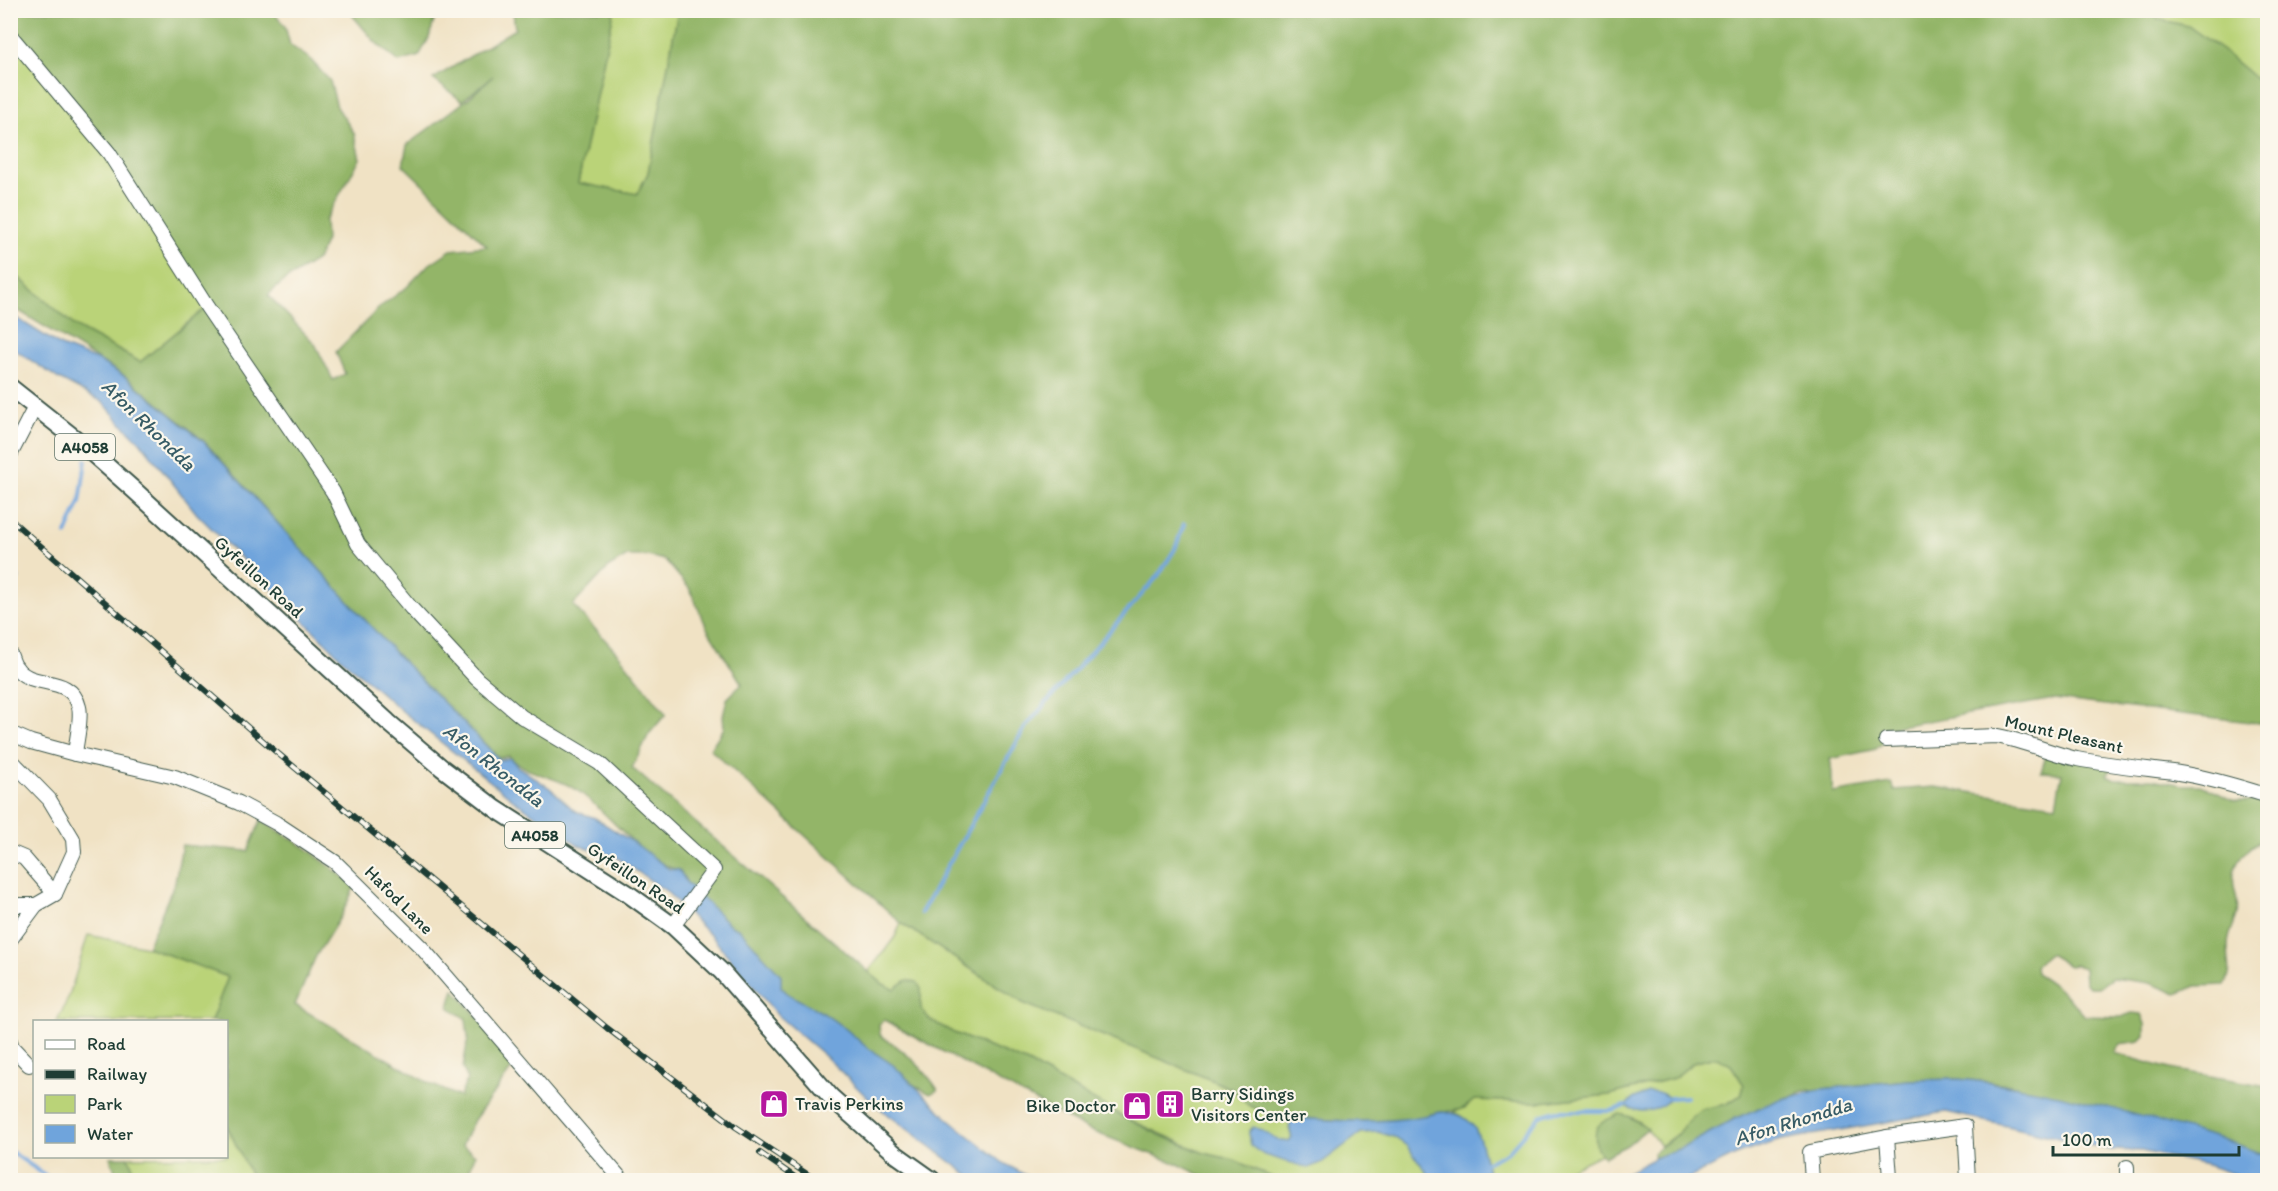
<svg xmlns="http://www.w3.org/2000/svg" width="2278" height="1191" font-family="Itim,sans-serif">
  <rect width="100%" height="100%" fill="#fbf7ec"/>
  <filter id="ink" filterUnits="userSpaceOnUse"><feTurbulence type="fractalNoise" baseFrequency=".0167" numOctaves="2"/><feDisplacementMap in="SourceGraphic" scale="12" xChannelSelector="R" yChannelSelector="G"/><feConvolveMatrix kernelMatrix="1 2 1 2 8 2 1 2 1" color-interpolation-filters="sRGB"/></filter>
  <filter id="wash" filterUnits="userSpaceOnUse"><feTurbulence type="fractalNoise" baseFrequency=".008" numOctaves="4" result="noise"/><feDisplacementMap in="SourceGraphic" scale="24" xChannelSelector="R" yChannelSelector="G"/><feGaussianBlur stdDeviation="1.35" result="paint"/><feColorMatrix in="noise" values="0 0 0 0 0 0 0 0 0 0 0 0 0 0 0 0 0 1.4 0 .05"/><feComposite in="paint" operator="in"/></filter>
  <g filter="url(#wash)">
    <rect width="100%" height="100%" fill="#f0e2c4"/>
    <g fill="#bad378" stroke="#6c8856" stroke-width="1.5">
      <polygon points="614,11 678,11 648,173 637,194 578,183"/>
      <polygon points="2144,11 2267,11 2267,88 2223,51 2188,26 2157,19"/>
      <polygon points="10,35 109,153 207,307 140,362 76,327 11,271"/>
      <path d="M 901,923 L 1023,1003 L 1202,1076 L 1232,1089 L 1248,1105 L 1290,1122 L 1289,1129 L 1292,1137 L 1289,1141 C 1274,1144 1266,1129 1252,1128 L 1249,1132 L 1251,1146 L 1343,1145 L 1361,1133 L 1378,1132 L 1394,1137 L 1407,1146 L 1429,1175 L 1442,1180 L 1278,1180 L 1234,1160 L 1204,1153 L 1124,1117 L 1028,1063 L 954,1033 L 930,1020 L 921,1009 L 907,980 L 894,989 L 883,984 L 868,972 L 895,937 Z"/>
      <polygon points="88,935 147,947 228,977 211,1021 57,1022 69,996"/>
      <path d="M 1715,1057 L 1731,1065 L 1744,1085 L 1741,1095 L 1727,1104 L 1702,1109 L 1692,1116 L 1678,1133 L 1660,1146 C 1649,1130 1632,1107 1611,1118 L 1597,1150 L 1601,1154 L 1548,1180 L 1466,1180 L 1488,1170 C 1481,1147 1479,1122 1454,1112 L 1465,1108 L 1474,1100 L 1540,1102 L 1609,1095 L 1674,1078 L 1693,1063 Z"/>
      <polygon points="227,1126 253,1180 135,1180 131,1162 127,1157 226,1156"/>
    </g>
    <g fill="#93b568" stroke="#59794e" stroke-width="1.5">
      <path d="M 2144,10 L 2157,19 L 2188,26 L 2223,51 L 2267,88 L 2267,724 L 2054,699 L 1881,729 L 1886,740 L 1876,749 L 1830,759 C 1833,771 1831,781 1833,793 L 1891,783 L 1894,790 L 1935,787 L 2056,805 L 2062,773 L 2041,772 L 2047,752 L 2116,765 L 2107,775 L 2115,779 L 2152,779 L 2183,785 L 2201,785 L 2235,801 L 2267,801 L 2267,837 C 2248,848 2230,861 2234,886 C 2236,895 2239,905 2237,914 C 2235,924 2228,934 2228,945 C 2227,962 2234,968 2225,985 L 2196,986 L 2177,994 L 2150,983 L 2112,978 L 2099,987 L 2089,987 L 2085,982 L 2084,968 L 2075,965 L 2069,966 L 2049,954 L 2035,966 L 2036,973 C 2057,985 2070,999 2085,1016 L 2121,1017 L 2132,1013 L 2141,1014 L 2145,1024 L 2145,1036 L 2140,1041 L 2120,1044 L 2114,1053 L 2170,1069 L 2267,1086 L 2267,1155 L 2123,1112 L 2001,1083 L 1958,1079 L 1908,1080 L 1803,1091 L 1736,1118 L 1684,1147 L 1655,1158 L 1653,1153 L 1679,1133 L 1692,1116 L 1702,1109 L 1727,1104 L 1741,1095 L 1744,1085 L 1731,1065 L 1715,1057 L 1693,1063 L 1674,1078 L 1609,1095 L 1540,1102 L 1474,1100 C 1461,1112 1457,1110 1441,1112 C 1432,1113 1423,1118 1414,1119 C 1375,1124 1334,1120 1294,1118 L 1290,1122 L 1248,1105 L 1232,1089 L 1202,1076 L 1023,1003 L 901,923 L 710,749 L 724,728 L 723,716 L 727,699 L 742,684 L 708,630 L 689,588 L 665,560 L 647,556 L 627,556 L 609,567 L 573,605 L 620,656 L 666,714 L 649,734 L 632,768 L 883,984 L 894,989 L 907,980 L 917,982 L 921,989 L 921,1009 L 930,1020 L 954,1033 L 1028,1063 L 1124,1117 L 1160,1135 L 1204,1153 L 1234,1160 L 1278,1180 L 1211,1180 L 1178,1164 L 1089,1130 L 884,1020 L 879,1024 L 880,1035 C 904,1050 923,1067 938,1090 L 930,1094 L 914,1085 L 893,1065 L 865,1046 L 847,1030 L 823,1013 L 788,994 L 781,987 L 781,975 L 738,928 L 732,927 L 687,883 L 679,870 C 647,865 606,810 578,791 C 557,775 526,776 509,756 L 499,758 L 395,653 L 203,440 L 125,376 L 11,306 L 11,271 L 76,327 L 140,362 L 207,307 L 109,153 L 11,35 L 11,11 L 273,11 L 285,26 L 290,45 L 310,59 L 330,81 L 337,107 L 354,133 L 360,159 L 325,220 L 326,240 L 317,260 L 285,280 L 268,295 L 315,344 L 333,380 L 345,374 L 336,352 L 380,307 L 407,287 L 427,266 L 451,250 L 487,246 L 403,165 L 407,145 L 469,98 L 493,76 L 462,101 L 433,79 L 515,29 L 513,12 L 511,11 L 614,11 L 578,183 L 637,194 L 648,173 L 678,11 Z"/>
      <polygon points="351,11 351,10 441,11 436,14 429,38 419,56 399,62 375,42 353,16"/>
      <polygon points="261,820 306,848 355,886 341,916 316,956 295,1005 430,1084 460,1097 467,1079 463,1068 468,1038 466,1019 449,1007 454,989 516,1063 474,1120 462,1145 475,1155 466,1180 253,1180 227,1126 226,1022 211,1021 228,977 147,947 175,882 182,845 248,851"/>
      <path d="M 1619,1114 L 1628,1116 L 1648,1128 L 1627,1145 L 1604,1157 L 1597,1150 C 1592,1124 1597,1125 1619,1114 Z"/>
      <polygon points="110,1157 127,1157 131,1162 135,1180 118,1180"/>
    </g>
    <g fill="#6fa4dc" stroke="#477088" stroke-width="1.5">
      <polygon points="10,314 61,346 99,361 124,376 204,442 397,655 500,760 510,758 518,767 550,788 575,811 595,818 636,844 669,869 679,870 687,883 732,927 738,928 781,975 781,987 788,994 823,1013 847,1030 865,1046 893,1065 952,1122 1002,1162 1034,1180 975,1180 874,1104 825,1056 778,1016 713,938 666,891 616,857 580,846 516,802 402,711 340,657 197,514 142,444 121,423 103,402 59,379 11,347"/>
      <path d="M 1958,1079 C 2042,1086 2134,1114 2215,1137 C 2233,1142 2250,1150 2267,1155 L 2267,1180 L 2251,1180 L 2207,1165 L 2141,1151 L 2111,1150 L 1946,1112 L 1782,1140 L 1740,1153 L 1685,1180 L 1613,1180 L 1655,1158 L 1684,1147 L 1736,1118 L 1778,1100 L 1822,1089 L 1908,1080 Z"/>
      <path d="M 1648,1092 L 1661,1093 L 1670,1098 C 1658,1113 1641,1114 1625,1106 L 1633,1099 Z"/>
      <path d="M 1441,1112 C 1480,1113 1479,1140 1488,1171 L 1466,1180 L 1442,1180 L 1429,1175 L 1407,1146 L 1394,1137 L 1378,1132 L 1361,1133 L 1321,1163 L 1308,1168 L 1264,1155 L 1251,1146 L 1249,1132 L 1253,1127 C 1266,1129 1274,1144 1289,1141 L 1292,1137 C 1289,1129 1288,1124 1294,1118 C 1343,1121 1393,1125 1441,1112 Z"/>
    </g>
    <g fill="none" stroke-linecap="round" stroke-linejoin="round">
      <g stroke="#6fa4dc" stroke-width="4">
        <polyline points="66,534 80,502 86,460"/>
        <polyline points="10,585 18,578"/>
        <polyline points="921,913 1026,726 1158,576 1175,549 1184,524"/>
        <polyline points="1670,1098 1686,1097"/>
        <polyline points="10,1151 52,1180"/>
        <polyline points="1486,1163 1508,1152 1540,1116 1557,1111 1611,1111 1625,1106"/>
      </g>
    </g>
  </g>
  <g filter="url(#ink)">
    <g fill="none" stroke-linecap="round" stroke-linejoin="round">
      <g stroke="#3e564a" stroke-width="16">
        <g id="minor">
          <polyline points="10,35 109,153 207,307 333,492 358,544 411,608 477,679 522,717 599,763 714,870 673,926"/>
          <polyline points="10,455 35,407"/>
          <path d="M 10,654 C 12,658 13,664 16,667 C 30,690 71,673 79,707 C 82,718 76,742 75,754"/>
          <polyline points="10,733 31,742 75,754 175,777 239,803 276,823 335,862 422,948 622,1180"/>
          <path d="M 1886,740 L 1997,736 C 2025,741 2050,753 2077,759 C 2109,765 2141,768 2173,772 C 2205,777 2237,786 2268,796"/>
          <polyline points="10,759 49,799 73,839 74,852 55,894 36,905 10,940"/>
          <polyline points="10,852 24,858 55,894"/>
          <polyline points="10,905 36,905"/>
          <polyline points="10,1041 12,1047 29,1065"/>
          <polyline points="1887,1137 1890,1178"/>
          <polyline points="2127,1167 2127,1180"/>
          <polyline points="1812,1180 1810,1152 1887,1137 1965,1126 1968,1180"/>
        </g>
      </g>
      <g stroke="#3e564a" stroke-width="20">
        <polyline id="major" points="10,387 82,444 134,490 388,722 442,768 496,809 627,893 673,926 722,972 831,1097 894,1153 932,1180"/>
      </g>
      <use href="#minor" stroke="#fff" stroke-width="14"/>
      <use href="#major" stroke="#fff" stroke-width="16"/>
      <g stroke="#1f3d34" stroke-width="6">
        <g id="rail">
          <polyline points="10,519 269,746 607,1028 736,1127 816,1180"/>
          <polyline points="760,1153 799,1180"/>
        </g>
      </g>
      <use href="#rail" stroke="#fbf7ec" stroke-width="4" stroke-dasharray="11" stroke-linecap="butt"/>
    </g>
  </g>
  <defs>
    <g id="shop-square" transform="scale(1.5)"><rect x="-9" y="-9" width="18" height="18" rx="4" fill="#b5179e" stroke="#fbf7ec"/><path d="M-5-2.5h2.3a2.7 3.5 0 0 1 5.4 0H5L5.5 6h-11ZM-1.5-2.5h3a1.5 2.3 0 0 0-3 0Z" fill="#fff"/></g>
    <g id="building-square" transform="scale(1.5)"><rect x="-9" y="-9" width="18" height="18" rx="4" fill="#b5179e" stroke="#fbf7ec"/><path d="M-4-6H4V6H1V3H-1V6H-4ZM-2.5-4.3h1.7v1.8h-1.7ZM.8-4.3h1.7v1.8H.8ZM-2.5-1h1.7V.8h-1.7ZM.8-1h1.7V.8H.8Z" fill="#fff"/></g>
  </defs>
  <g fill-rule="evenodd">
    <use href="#shop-square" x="774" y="1104"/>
    <use href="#building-square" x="1170" y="1104"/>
    <use href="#shop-square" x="1137" y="1106"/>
  </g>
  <g text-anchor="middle" stroke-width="4.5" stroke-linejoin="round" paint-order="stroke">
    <g fill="#fbf7ec" stroke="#61756b" stroke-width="1.5">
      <rect x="55" y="434" width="60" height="26" rx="4.5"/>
      <rect x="505" y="822" width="60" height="26" rx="4.5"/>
    </g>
    <g font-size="16" font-weight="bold" fill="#1f3d34">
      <text x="85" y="453">A4058</text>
      <text x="535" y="841">A4058</text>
    </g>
    <g font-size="18" fill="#1f3d34" stroke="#fbf7ec">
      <text transform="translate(259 577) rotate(42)" y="6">Gyfeillon Road</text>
      <text transform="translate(2064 734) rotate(13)" y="6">Mount Pleasant</text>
      <text transform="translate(636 878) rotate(34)" y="6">Gyfeillon Road</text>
      <text transform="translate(399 900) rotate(45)" y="6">Hafod Lane</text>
    </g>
    <g font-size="18" fill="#1f3d34" stroke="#fbf7ec" text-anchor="start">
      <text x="1191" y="1100">Barry Sidings<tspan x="1191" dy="21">Visitors Center</tspan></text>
      <text x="795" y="1110">Travis Perkins</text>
      <text x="1116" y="1112" text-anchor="end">Bike Doctor</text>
    </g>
    <g font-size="20" font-style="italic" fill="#375c66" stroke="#fbf7ec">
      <text transform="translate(149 425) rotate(44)" y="7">Afon Rhondda</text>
      <text transform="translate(494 765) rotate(38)" y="7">Afon Rhondda</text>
      <text transform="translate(1793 1121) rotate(-17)" y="7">Afon Rhondda</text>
    </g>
  </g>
  <rect width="2278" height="1191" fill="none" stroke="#fbf7ec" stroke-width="36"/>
  <rect x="33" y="1020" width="195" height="138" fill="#fbf7ec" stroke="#a3ada2" stroke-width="1.5"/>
  <rect x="45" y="1040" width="30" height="9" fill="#ffffff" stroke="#a3ada2" stroke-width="1.5"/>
  <text x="87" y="1050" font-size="18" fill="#1f3d34">Road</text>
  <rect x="45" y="1070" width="30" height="9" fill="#1f3d34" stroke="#a3ada2" stroke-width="1.5"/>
  <text x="87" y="1080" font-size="18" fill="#1f3d34">Railway</text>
  <rect x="45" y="1095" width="30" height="18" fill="#bad378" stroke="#a3ada2" stroke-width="1.5"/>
  <text x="87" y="1110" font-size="18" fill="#1f3d34">Park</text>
  <rect x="45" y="1125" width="30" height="18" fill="#6fa4dc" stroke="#a3ada2" stroke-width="1.5"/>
  <text x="87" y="1140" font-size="18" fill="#1f3d34">Water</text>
  <path d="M2053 1146v9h186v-9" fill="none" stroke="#1f3d34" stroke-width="3"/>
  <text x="2062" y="1146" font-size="18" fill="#1f3d34" stroke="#fbf7ec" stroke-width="4.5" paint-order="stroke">100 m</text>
</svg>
